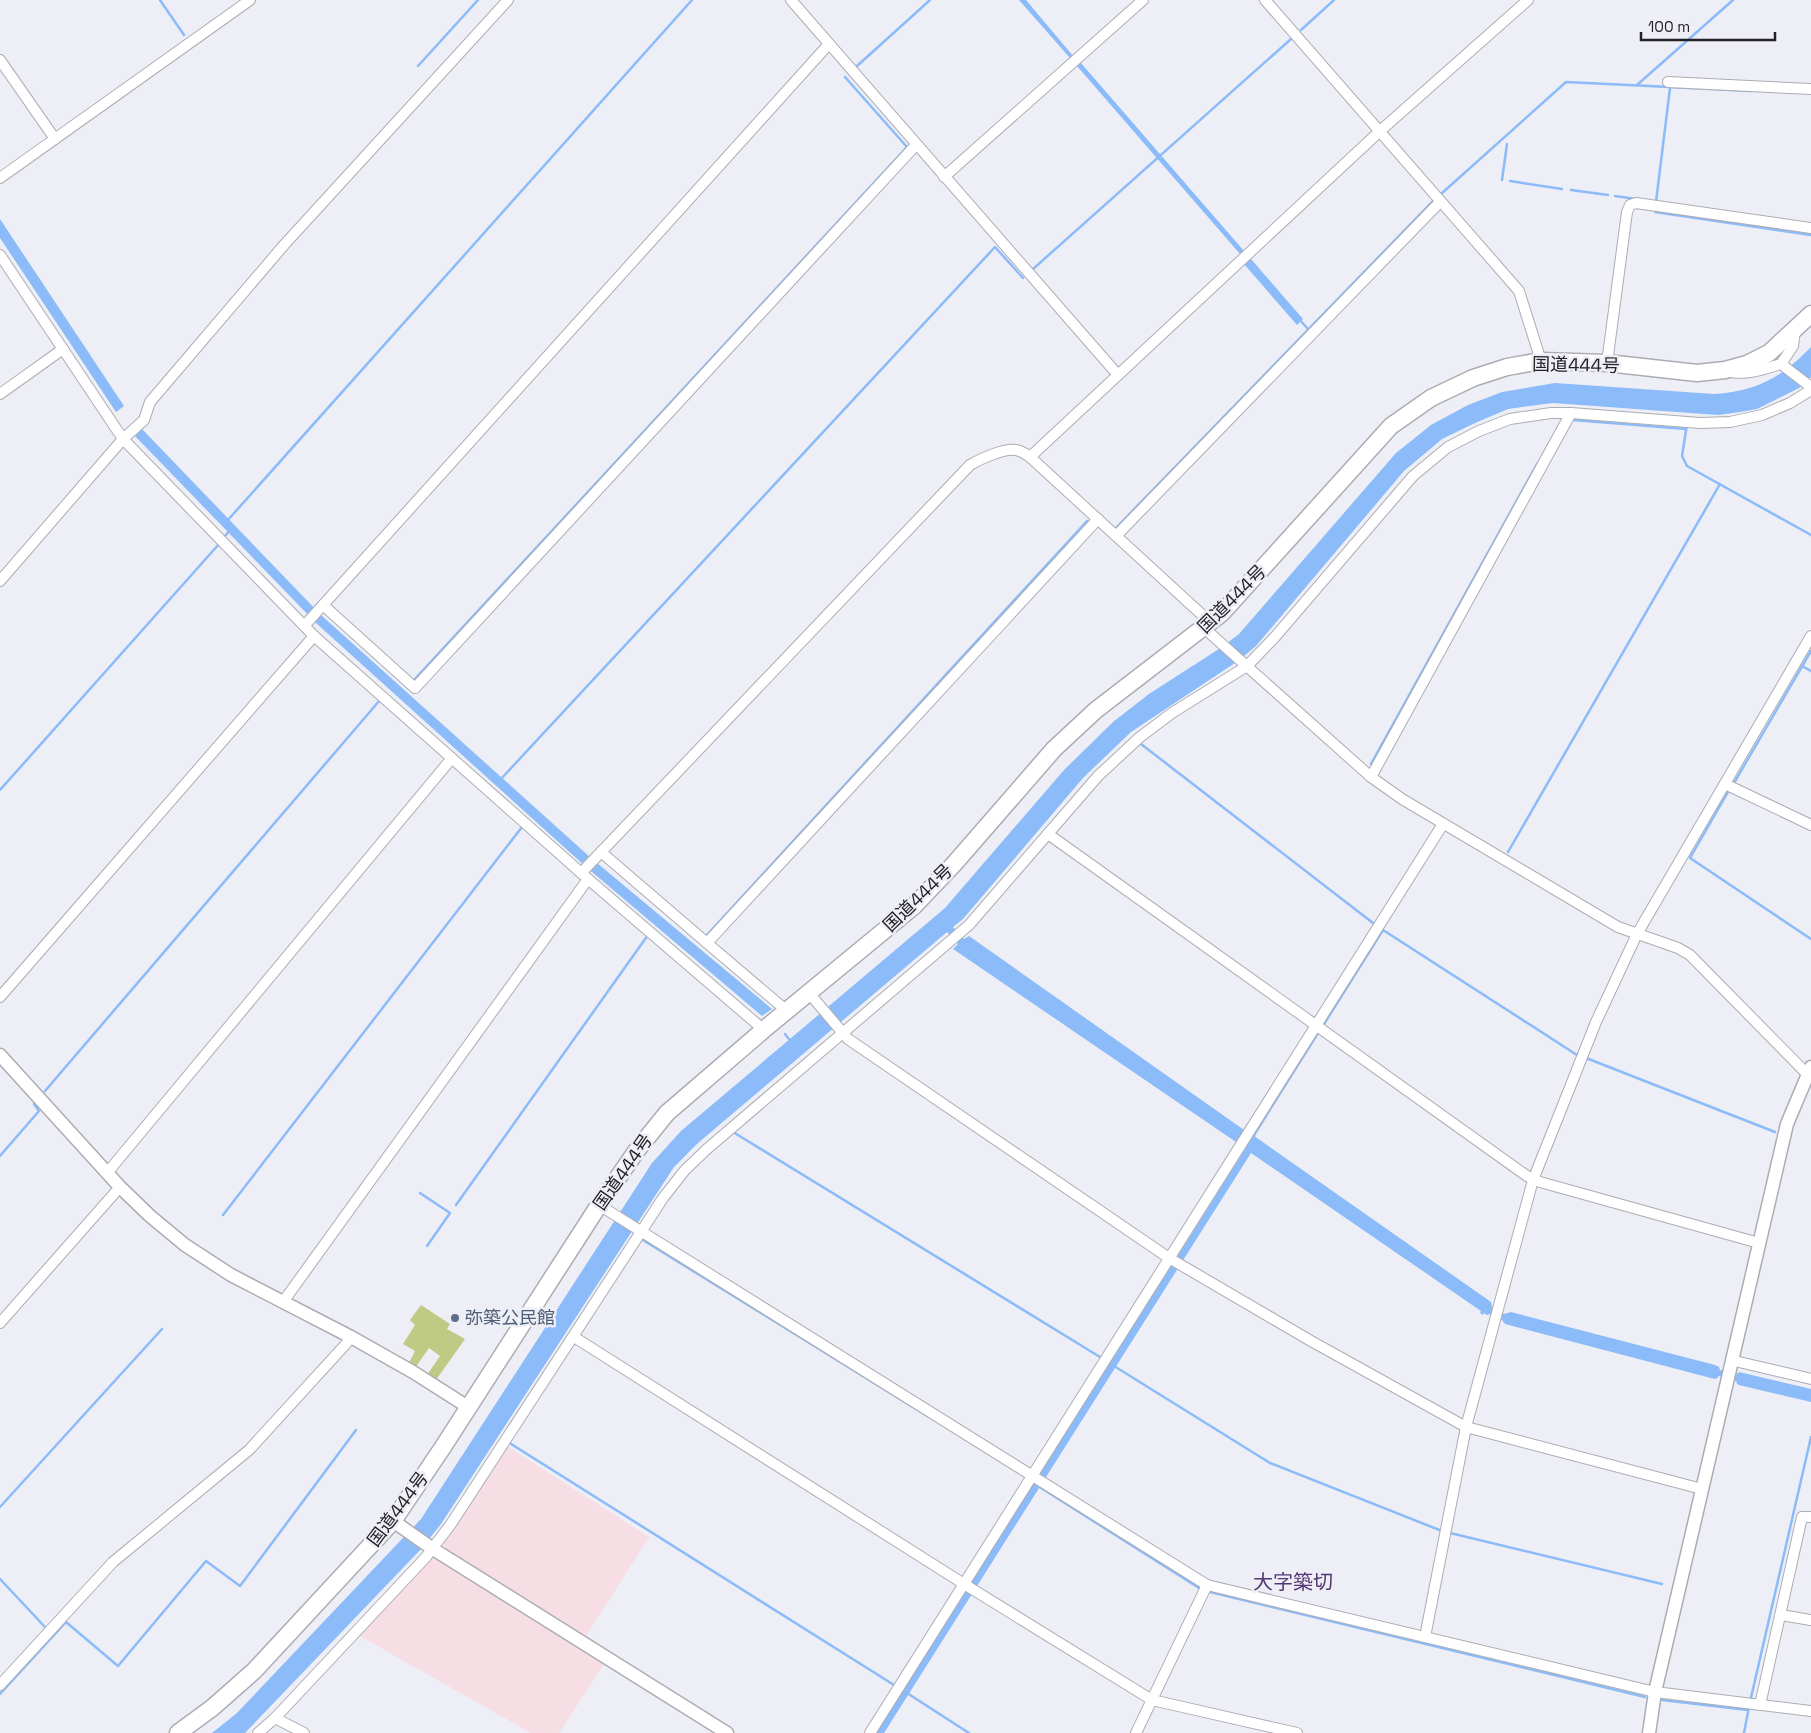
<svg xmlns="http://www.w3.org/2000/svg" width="1811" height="1733" font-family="'Space Grotesk','Noto Sans JP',sans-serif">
  <rect width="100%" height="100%" fill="#edeef6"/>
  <g fill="#f7dde4">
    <polygon points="508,1447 649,1537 586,1636 446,1550 443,1541"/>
    <polygon points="437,1558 604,1664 559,1733 531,1733 358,1635 425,1560"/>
  </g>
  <polygon fill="#bfcb85" points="421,1305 450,1324 447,1329 465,1339 436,1380 427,1375 440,1356 429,1348 415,1368 409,1363 415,1351 403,1344 415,1325 410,1320"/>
  <g fill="#8cbbf9">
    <polygon points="1019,0 1026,0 1073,56 1081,63 1244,251 1243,252 1249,260 1251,259 1303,319 1297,325 1244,264 1248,261 1241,253 1240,254 1077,66 1078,65 1072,57 1070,58"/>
    <polygon points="0,219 124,406 116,412 0,238"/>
    <path d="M 1811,347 L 1811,377 L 1801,387 L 1757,409 L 1740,412 L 1718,415 L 1553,403 L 1508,409 L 1475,423 L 1442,439 L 1404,471 L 1256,646 L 1238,661 L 1131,732 L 1083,778 L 963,919 L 953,927 L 964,939 L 969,936 L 1244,1130 L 1242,1133 L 1251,1139 L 1254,1136 L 1491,1302 L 1492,1307 L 1504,1314 L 1511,1312 L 1715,1365 L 1719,1367 L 1720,1370 L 1737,1374 L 1739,1372 L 1811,1389 L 1811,1402 L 1739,1385 L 1737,1384 L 1736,1381 L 1719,1376 L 1716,1379 L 1711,1378 L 1505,1324 L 1502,1320 L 1490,1314 L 1487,1315 L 1484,1313 L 1483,1315 L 1480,1313 L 1481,1311 L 1251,1153 L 884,1733 L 876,1733 L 1247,1146 L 1238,1139 L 1236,1142 L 953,949 L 958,944 L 947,932 L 698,1143 L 674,1167 L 441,1524 L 422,1548 L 245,1733 L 212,1733 L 237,1713 L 421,1519 L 652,1163 L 681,1131 L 945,908 L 1064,770 L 1113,722 L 1149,694 L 1222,647 L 1239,634 L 1396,453 L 1431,425 L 1468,405 L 1502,392 L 1555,383 L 1714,394 C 1757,391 1781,378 1811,347 Z"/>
    <polygon points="142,429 321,615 591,858 772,1009 762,1016 585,866 316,623 135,436"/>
  </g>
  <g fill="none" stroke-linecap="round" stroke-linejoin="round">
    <g stroke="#8cbbf9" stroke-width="2.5">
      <polyline points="160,0 184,35"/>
      <polyline points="1301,30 1334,0"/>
      <polyline points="418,66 478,0"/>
      <polyline points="857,66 930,0"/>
      <polyline points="1637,85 1733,0"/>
      <polyline points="1502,180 1507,144"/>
      <polyline points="1510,181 1562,189"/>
      <polyline points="1571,190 1608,195"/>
      <polyline points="1441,194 1566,82 1752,91"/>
      <polyline points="1615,196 1636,199"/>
      <polyline points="1656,202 1670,88"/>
      <polyline points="1655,212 1811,235"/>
      <polyline points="1033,269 1291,39"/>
      <polyline points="1299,319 1308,329"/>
      <polyline points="1573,420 1686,429"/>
      <polyline points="1687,424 1682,456 1687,466 1811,535"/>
      <polyline points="227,521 692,0"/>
      <polyline points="1115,529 1432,202"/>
      <polyline points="225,536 230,530"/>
      <polyline points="1802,666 1811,671"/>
      <polyline points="414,680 907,147 845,77"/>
      <polyline points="1141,744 1373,923"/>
      <polyline points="1371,764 1537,464"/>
      <polyline points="500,780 995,247 1023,278"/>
      <polyline points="1734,783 1811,651"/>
      <polyline points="0,790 219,544"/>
      <polyline points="1728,792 1690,858 1811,939"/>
      <polyline points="1508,852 1720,484"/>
      <polyline points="707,935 1087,521"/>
      <polyline points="1324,1024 1383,930 1577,1055"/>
      <polyline points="785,1034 789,1039"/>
      <polyline points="1586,1058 1775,1132"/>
      <polyline points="45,1091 380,700"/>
      <polyline points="733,1132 1100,1357"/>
      <polyline points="1254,1139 1254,1135 1318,1033"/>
      <polyline points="0,1156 39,1111 34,1104"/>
      <polyline points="420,1193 450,1213 427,1246"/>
      <polyline points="456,1205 648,935"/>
      <polyline points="223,1215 522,827"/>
      <polyline points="643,1240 929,1417"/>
      <polyline points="1114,1366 1270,1463 1442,1531"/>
      <polyline points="508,1442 894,1685"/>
      <polyline points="1038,1486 1199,1588"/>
      <polyline points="0,1507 162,1329"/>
      <polyline points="1450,1533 1662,1584"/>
      <polyline points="0,1579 45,1627"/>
      <polyline points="1210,1592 1645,1697"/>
      <polyline points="907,1693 969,1733"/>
      <polyline points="0,1694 66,1622 118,1666 206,1561 240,1586 356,1430"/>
      <polyline points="1662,1700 1748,1710"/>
      <polyline points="1750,1702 1811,1437"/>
      <polyline points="1744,1733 1749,1707"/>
    </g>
    <g stroke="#acadb4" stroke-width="12">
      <g id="minor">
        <polyline points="791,0 1118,375"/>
        <polyline points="1265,0 1519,291 1541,361"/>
        <polyline points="0,60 55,139"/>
        <polyline points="1668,82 1811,89"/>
        <polyline points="944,177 1143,0"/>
        <polyline points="0,178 250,0"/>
        <polyline points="0,255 123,439 314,636 588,879 764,1030"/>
        <polyline points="1607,363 1627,212 1630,205 1636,203 1811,228"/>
        <polyline points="1781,364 1793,346 1795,330"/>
        <path d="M 1731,372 C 1749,375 1764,369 1781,364 L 1811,387"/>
        <polyline points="0,394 63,349"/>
        <polyline points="1030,457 1380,131 1528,0"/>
        <polyline points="1116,536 1440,202"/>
        <polyline points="0,581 123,439 144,420 150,402 284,245 508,0"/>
        <polyline points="323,605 415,688 916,145"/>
        <polyline points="305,625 828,45"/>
        <polyline points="1204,628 1371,777 1402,799 1618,927 1678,948 1690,955 1811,1078"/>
        <polyline points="1371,777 1571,413"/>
        <polyline points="1725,784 1811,825"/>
        <polyline points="1048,834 1527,1176 1540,1182 1759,1243"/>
        <polyline points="601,852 707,943"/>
        <path d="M 581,873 L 970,465 C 980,459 1004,448 1016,450 C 1021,451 1026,454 1030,457 L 1211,623"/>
        <polyline points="809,993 848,1039 1169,1258 1311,1341 1466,1427 1702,1489"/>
        <polyline points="0,997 314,636"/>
        <polyline points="787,1011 707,943 1098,519"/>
        <polyline points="107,1173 452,758"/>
        <polyline points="599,1205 1207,1585 1655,1692 1811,1711"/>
        <polyline points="283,1302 588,879"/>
        <polyline points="0,1323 120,1187"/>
        <polyline points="574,1337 964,1584 1152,1700 1297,1733"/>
        <polyline points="1739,1362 1811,1379"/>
        <polyline points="1781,1615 1811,1620"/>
        <polyline points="1425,1637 1466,1427 1533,1180 1596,1022 1637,934 1811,636"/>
        <polyline points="0,1685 113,1562 249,1450 345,1345 351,1337"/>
        <polyline points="1760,1705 1802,1517 1811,1517"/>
        <polyline points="275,1718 426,1557 451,1524 663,1198 685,1170 707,1149 969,925 1098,776 1140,737 1172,713 1247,666 1274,638 1413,476 1448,447 1479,431 1510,419 1551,413 1571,413 1700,423 1730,422 1762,415 1790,403 1811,390"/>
        <polyline points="258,1733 275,1718 304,1733"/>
        <polyline points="870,1733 1443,824"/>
        <polyline points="1136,1733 1207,1585"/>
      </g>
    </g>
    <g stroke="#acadb4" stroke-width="15">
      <g id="tertiary">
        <polyline points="0,1055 120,1187 150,1216 185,1245 231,1275 351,1337 413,1372 468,1407"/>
        <polyline points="393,1521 433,1549 727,1733"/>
        <polyline points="1649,1733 1655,1692 1787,1124 1811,1067"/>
      </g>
    </g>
    <g stroke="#acadb4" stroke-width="19">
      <polyline id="trunk" points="178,1733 212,1708 254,1671 393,1521 443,1447 599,1205 637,1150 667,1113 767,1027 914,906 954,864 1054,749 1096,710 1222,613 1391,426 1431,398 1473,378 1507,367 1541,361 1607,363 1697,373 1725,370 1747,364 1769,353 1811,314"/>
    </g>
    <use href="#minor" stroke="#fff" stroke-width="10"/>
    <use href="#tertiary" stroke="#fff" stroke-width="12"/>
    <use href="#trunk" stroke="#fff" stroke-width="16"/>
  </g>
  <circle fill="#5c6f8a" stroke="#edeef6" stroke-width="2" cx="455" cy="1318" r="5"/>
  <g text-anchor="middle" stroke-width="5" stroke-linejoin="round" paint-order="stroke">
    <g font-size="18" fill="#232326" stroke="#edeef6">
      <text transform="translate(1576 365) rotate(1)" y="6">国道444号</text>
      <text transform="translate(1232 599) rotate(-45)" y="6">国道444号</text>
      <text transform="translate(918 898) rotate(-44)" y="6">国道444号</text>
      <text transform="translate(623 1172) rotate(-55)" y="6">国道444号</text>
      <text transform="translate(398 1509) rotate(-53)" y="6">国道444号</text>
    </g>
    <g font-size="18" fill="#4e5e75" stroke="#edeef6" text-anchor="start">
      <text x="465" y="1324">弥築公民館</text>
    </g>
    <g font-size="20" fill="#543671" stroke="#edeef6">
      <text x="1293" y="1589">大字築切</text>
    </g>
  </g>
  <path d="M1641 32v8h134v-8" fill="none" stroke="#232326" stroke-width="2.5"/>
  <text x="1648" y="32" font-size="15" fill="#232326" stroke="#edeef6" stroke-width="4" paint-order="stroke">100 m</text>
</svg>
